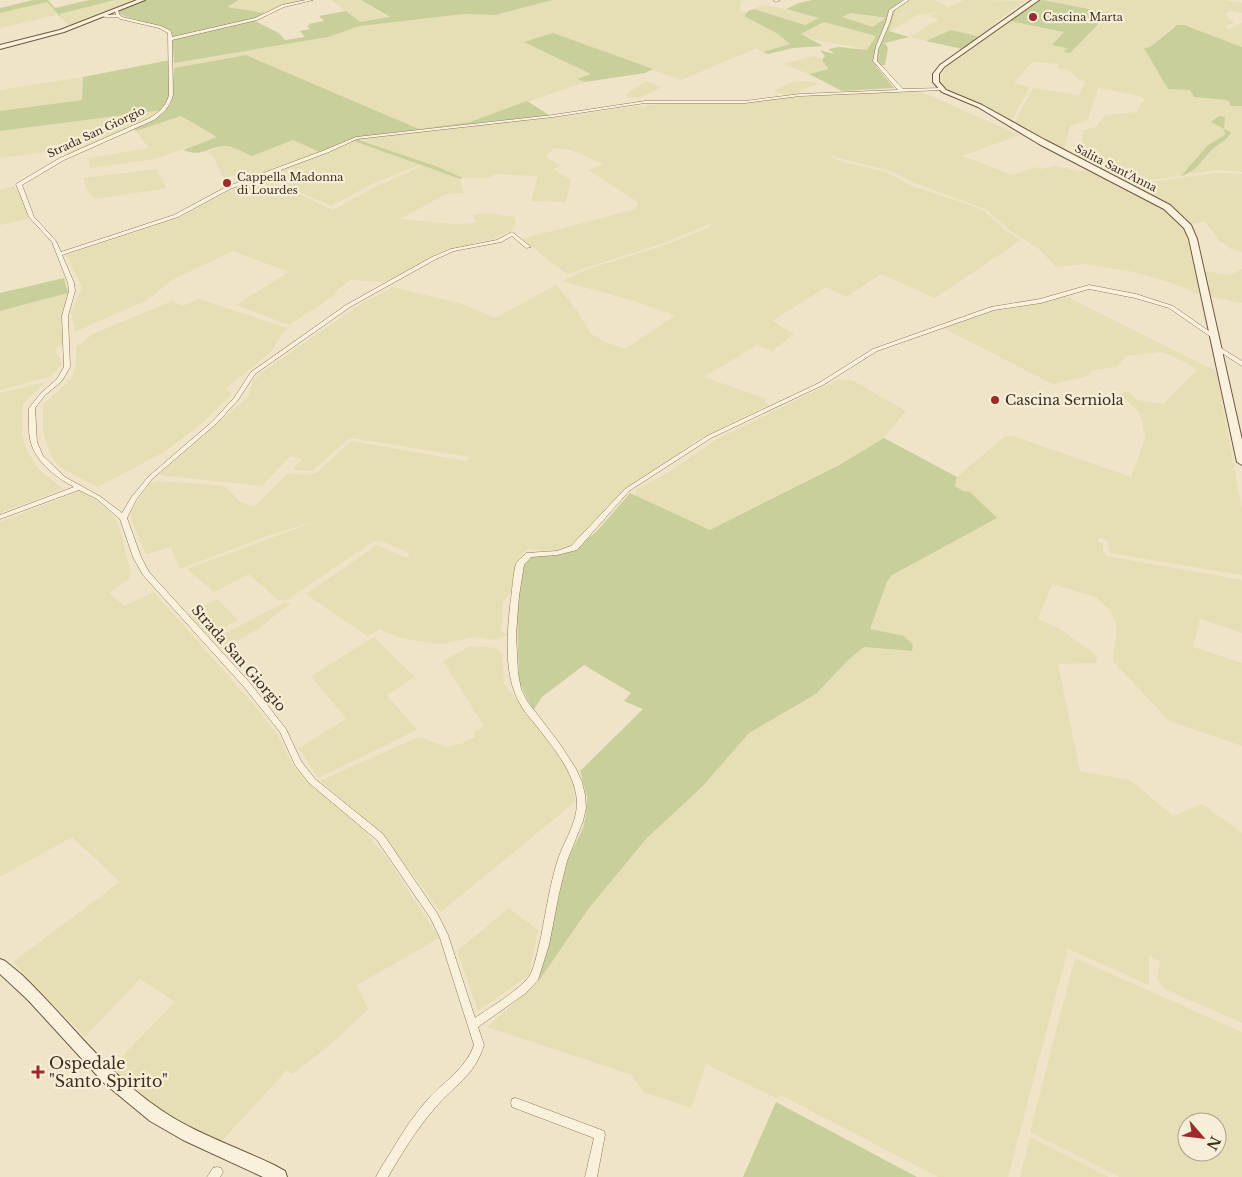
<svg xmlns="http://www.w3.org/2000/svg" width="1242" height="1177" font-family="'Libre Baskerville',serif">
  <rect width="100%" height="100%" fill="#f0e4c8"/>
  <g fill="#e6deb5" fill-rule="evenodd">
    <polygon points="115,0 138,0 71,27 58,14"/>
    <polygon points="239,0 307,0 279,6 267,13 227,7"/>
    <polygon points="331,0 361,0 385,16 391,17 360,22"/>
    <polygon points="553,0 746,0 741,1 740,10 746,13 744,16 778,34 790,44 763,52 757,48 681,80 553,33 592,74 578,79 585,82 470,122 419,129 246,55 174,68 174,63 327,37 360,26 464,14 495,15"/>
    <polygon points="910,0 934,0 947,6 946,8 964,0 1026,1 997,21 993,26 995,28 981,37 951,30 926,41 910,37 939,19 929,16 943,9 926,15 919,14 889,32 896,8"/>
    <polygon points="1043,0 1225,0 1242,3 1242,13 1231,11 1225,14 1234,23 1225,27 1229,29 1242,23 1242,47 1184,25 1173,26 1150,47 1145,48 1168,89 1190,90 1194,97 1226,100 1230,102 1231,106 1242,106 1242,172 1220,170 1189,174 1215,147 1228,138 1231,132 1224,129 1225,135 1222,139 1208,145 1181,176 1126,183 1075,156 1082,147 1083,130 1096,127 1105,115 1137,112 1144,99 1140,96 1098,88 1088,118 1085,122 1070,126 1064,151 1013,125 1033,88 1079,95 1086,81 1078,80 1069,70 1056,68 1059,64 1032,62 1014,83 1030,87 1010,123 986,106 951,92 943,85 940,80 946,66 1010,21 1065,32 1108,13"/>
    <polygon points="47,2 57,15 0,28 0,13"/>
    <polygon points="763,5 771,6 820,18 805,25 754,9"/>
    <polygon points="851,13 872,17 879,16 885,18 873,27 841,17"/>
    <polygon points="824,22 843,26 876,35 868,50 812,39 801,34"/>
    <polygon points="814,56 822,60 828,69 809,74 783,64"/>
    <polygon points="83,77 82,100 0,111 0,90"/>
    <polygon points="646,81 662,87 639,98 627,96 626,94"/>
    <polygon points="804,81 819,83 799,91 800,94 788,95 773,91 792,82"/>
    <polygon points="906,91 926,94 1020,135 962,156 1013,175 1036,167 1041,169 1055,166 1079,171 1091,170 1165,208 1184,227 1201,295 1169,282 1129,271 1084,264 1056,267 1038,248 1012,232 985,209 912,182 894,172 835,157 832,154 831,157 843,162 884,171 912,186 973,206 984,211 1006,231 1021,240 935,298 881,274 846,297 826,287 772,321 794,334 772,351 757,345 704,377 767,399 764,402 770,404 695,441 673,459 624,489 571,546 558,551 527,549 521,555 511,593 503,602 501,631 509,635 494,640 478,637 440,644 400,638 380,630 367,636 306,594 377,545 404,557 408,557 409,553 384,542 374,541 287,600 278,600 249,574 214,592 187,569 319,520 267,536 180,569 171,547 146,554 131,519 132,510 150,483 159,481 217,485 225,487 241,502 254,507 288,473 307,475 316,473 351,441 466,461 470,457 350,438 312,471 292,470 302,459 291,456 262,486 158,475 248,397 253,381 261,373 362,303 393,287 462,304 495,318 556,285 577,310 590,333 603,341 625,349 675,316 638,302 562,281 591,268 665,245 710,227 712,223 667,242 567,274 522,239 635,209 638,202 588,170 604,164 571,150 554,148 546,157 561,166 553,169 571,180 566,202 531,201 538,176 493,174 490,178 463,178 358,139 576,115 629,107 695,101 744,103 815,95"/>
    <polygon points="164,110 150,119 72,153 48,156 47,152 0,158 0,131"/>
    <polygon points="181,116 218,137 154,159 91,168 88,158 149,148 136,131"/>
    <polygon points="293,140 322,152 244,180 232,176 224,179 213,156 207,152 222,146 238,149 252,156"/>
    <polygon points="354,141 422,164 374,183 331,206 264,176"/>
    <polygon points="422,166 460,179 464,193 446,194 400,219 454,224 477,223 473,215 490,213 515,217 516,225 512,230 490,240 444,250 388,282 350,280 337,290 335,295 289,325 236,305 289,272 233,251 174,279 147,300 75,332 71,313 82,287 66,255 179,218 226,192 265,178 333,210 377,186"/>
    <polygon points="156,169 166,187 162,189 95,199 87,189 83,178"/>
    <polygon points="1215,173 1242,174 1242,252 1231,249 1220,241 1205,222 1190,224 1185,217 1128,185"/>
    <polygon points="14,186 24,198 28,219 0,225 0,190"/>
    <polygon points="1242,269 1242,303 1211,297 1204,271 1232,275"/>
    <polygon points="68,293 62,317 63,345 55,348 62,364 51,376 0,390 0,311"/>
    <polygon points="1066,296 1216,371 1242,509 1242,575 1110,553 1107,540 1100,538 1098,542 1103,543 1103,553 1107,556 1242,580 1242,633 1200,619 1193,647 1242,663 1242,746 1169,721 1113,661 1117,625 1108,608 1096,597 1052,584 1038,619 1060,629 1097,656 1096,663 1058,664 1080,771 1130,780 1173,816 1202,804 1242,833 1242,1023 1165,989 1157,978 1160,961 1149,956 1149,985 1068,949 1008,1177 938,1177 781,1095 777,1099 706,1064 691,1108 643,1092 632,1075 487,1027 538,982 589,908 647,838 702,787 749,733 816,694 849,659 864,647 912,651 904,636 870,630 887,581 963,491 955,486 957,477 1005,436 1013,436 1131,477 1145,438 1143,425 1139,412 1119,394 1129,391 1137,400 1163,404 1197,370 1181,360 1161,352 1126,356 1117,367 1092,370 1088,376 1053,384 943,328 993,310 1037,304"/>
    <polygon points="199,299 287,328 270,353 225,389 232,394 200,425 164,452 98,487 58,466 48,449 43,430 43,405 72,378 76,364 76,347 93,334 172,301 183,306"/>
    <polygon points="837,380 852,380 906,411 884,438 838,465 710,530 634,497 637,489 666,474 717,439"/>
    <polygon points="45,382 23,404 22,433 27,451 39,470 63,489 0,513 0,393"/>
    <polygon points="80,491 99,502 110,512 117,522 122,537 131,574 128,580 109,593 124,606 154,592 256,707 277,734 293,765 308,783 358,823 387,858 439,938 357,985 368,1009 338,1038 293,1074 287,1070 220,1143 158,1109 110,1069 175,1002 140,979 85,1037 13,962 120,882 72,837 0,877 0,522"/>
    <polygon points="217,599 238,620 209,636 188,614"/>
    <polygon points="292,602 258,629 233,643 220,648 213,640 281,604"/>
    <polygon points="374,637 415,677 387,695 417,730 318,778 299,748 346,719 311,676"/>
    <polygon points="470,646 497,648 502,654 504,683 569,769 574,784 575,802 441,912 382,834 320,781 416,738 422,737 445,747 461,744 475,737 474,733 484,726 443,661"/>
    <polygon points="509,908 538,930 529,975 478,1011 457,951"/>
    <path d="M 1075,958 L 1242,1032 L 1242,1177 L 1120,1177 L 1030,1132 ZM 1187,1122 L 1217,1122 L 1217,1152 L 1187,1152 Z"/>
    <polygon points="1030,1137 1109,1177 1020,1177"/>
  </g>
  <g fill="#c9cf9b" fill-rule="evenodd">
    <polygon points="33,0 48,0 55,8 89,0 115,0 59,14 63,20 47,2 0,13 0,8"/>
    <polygon points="143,0 239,0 227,7 265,13 253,20 279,33 285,40 305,37 300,31 310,29 307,26 310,25 308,24 324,21 319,16 346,11 360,22 390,17 361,0 553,0 495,15 464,14 360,26 328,37 174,63 172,31 118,14 119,11"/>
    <path d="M 812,0 L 910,0 L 896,8 L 889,31 L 909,37 L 885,43 L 888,48 L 885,65 L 876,66 L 894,88 L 842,91 L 809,74 L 828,69 L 822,60 L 825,56 L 820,50 L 835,54 L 828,49 L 839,47 L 867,50 L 876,36 L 824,22 L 801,34 L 823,46 L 793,48 L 768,54 L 763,52 L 790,44 L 778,34 L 744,16 L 748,11 L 754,9 L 805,25 L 819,18 L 786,9 L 799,3 ZM 851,13 C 860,15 879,16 885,18 L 873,27 L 842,17 Z"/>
    <polygon points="1041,0 1043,0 1109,13 1070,53 1064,52 1067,48 1052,45 1064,32 1010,21"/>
    <polygon points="1177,25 1184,25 1242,47 1242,106 1230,106 1230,102 1226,100 1194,97 1190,90 1168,89 1144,48 1150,47"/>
    <polygon points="951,30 981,37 962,49 926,41"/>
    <polygon points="553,33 653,69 645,73 585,82 577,79 591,74 524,42"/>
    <path d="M 246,55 L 419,129 L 470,122 L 527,101 L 549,115 L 399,132 L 400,135 L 366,137 L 359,140 L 438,167 L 463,178 L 460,179 L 354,141 L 324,154 L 293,140 L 252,156 C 243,152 232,145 222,146 C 204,149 203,157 183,150 L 217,137 L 181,116 L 136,131 L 133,129 L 160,115 L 171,104 L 174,68 Z"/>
    <polygon points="170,60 170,95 164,110 0,131 0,111 82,100 83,77"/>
    <path d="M 1219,116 L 1225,117 L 1224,129 L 1231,132 C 1227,141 1221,142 1214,148 C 1203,157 1196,173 1181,176 L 1208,145 L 1225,135 L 1224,129 L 1211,122 Z"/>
    <polygon points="64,278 68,293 0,311 0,293"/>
    <polygon points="884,438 957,477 955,486 963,491 970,492 997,518 892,575 887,582 870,629 904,636 913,645 912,651 864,647 849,659 816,694 749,733 702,787 647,838 589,908 538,982 568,859 583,828 586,814 587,797 580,771 643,709 624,701 631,693 584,665 542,697 533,711 519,681 517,614 524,565 533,556 559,555 577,548 597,531 630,493 710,530 839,465"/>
    <polygon points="776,1102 917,1177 743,1177"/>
  </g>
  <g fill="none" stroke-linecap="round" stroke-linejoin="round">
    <g stroke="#8d765c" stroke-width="1">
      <g id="street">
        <path d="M 306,0 L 313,0 L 284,7 L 257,20 L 172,40 L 173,95 C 170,107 163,113 154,120 L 64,160 L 22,185 L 34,217 L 56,241 L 61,252 L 174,215 L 226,187 L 325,150 L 356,137 L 553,115 L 645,101 L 745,101 L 800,94 L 898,90 L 873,61 L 876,46 L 886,22 L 889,10 L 904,0 L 909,0 L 893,11 L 890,22 L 878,50 L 877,61 L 903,89 L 942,88 L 944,89 L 942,90 L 800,96 L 745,103 L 645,103 L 553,117 L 357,139 L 329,152 L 230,189 L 178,217 L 62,255 L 74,283 L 75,291 L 68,316 L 70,367 L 62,381 L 45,395 L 35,408 L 37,442 L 43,456 L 65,477 L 101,497 L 122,513 L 131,498 L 148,477 L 213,421 L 234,398 L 251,372 L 346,305 L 432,257 L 451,249 L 497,240 L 512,232 L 531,247 L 526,248 L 512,236 L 501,242 L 454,251 L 436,259 L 350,307 L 255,374 L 238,400 L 217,423 L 152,479 L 136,500 L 127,518 L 141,557 L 149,572 L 250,683 L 286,729 L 301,761 L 315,779 L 383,834 L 437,913 L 448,935 L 475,1018 C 489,1008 525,987 531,973 C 536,962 538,948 541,937 C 546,911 550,884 558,859 C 565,839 581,817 576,794 C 571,767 551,745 535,724 C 529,717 523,710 519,702 C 504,674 507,637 510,606 C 512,596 513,573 516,564 C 518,560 523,557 526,553 L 557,551 L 571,546 L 625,489 L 707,436 L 819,383 L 873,349 L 991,307 L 1040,299 L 1089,285 L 1136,294 L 1173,306 L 1216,336 L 1213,338 L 1211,337 L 1169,308 L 1135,298 L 1089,289 L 1041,303 L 994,310 L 877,351 L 823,385 L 711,438 L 629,491 L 577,550 L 557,555 L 531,557 L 524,565 L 519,596 L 516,634 L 518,673 L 521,689 L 527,701 L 560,744 L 576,769 L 582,782 L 585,795 L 586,808 L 583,821 L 567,861 L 559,894 L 549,945 L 538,980 L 526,993 L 478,1027 L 484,1045 C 474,1077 454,1085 434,1109 C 416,1130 402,1153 388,1177 L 376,1177 C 380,1168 387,1159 392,1150 C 403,1132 415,1113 430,1097 C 446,1080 466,1068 474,1045 L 440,938 L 431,919 L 377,840 L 309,783 L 295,765 L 280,732 L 244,687 L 143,575 L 133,557 L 120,519 L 97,499 L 79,490 L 0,519 L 0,515 L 74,487 C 56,477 37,463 31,443 C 28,433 29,419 29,408 L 41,393 L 57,379 L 64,367 L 62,316 L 69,291 L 68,283 L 52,242 L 29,217 L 16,184 L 60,158 L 150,118 C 159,112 166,106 169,95 L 168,33 L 159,28 L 120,19 L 118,17 L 105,17 L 103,16 L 105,15 L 116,15 L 115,11 L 118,10 L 119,14 L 122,17 L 161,26 L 171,31 L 172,37 L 255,18 L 282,5 Z"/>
        <polygon points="775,0 780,0 776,2 774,1"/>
        <polygon points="1216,345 1242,361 1242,366 1214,348 1213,347"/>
        <polygon points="516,1098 604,1131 605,1135 597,1177 585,1177 594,1138 512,1107 511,1103 512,1099"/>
        <polygon points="217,1167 221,1168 223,1172 220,1177 207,1177 213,1168"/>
      </g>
    </g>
    <g stroke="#6f573f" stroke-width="2">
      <g id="secondary">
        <polygon points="137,0 145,0 64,32 0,49 0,45 60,30"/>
        <polygon points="1032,0 1039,0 944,67 939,74 939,82 946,90 982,105 1045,140 1170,205 1191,225 1197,239 1242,440 1242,465 1237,462 1189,239 1184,228 1164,209 1039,144 978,107 942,92 933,82 933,74 940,65"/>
        <path d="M 0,959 L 5,961 L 22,975 C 69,1020 107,1074 161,1110 C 196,1134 237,1147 274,1165 L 285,1171 L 287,1177 L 263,1177 L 183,1140 L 150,1121 L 104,1083 L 28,1000 L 0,974 Z"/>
      </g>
    </g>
    <use href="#street" fill="#faf1dc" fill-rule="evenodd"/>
    <use href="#secondary" fill="#faf1dc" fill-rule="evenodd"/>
  </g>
  <g fill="#9e2a2b" stroke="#f7eed8" stroke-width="2">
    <circle cx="1033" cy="17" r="5"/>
    <circle cx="227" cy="183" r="5"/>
    <circle cx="995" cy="400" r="5"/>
    <path d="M35.5 1064.5h5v5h5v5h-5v5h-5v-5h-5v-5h5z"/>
  </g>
  <g text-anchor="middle" stroke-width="4.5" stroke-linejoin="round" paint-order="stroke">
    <g font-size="11" fill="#3d2e20" stroke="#f7eed8" text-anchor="start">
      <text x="1043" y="21">Cascina Marta</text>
      <text x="237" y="181">Cappella Madonna<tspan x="237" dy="13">di Lourdes</tspan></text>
    </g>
    <g font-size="11" fill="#3d2e20" stroke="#f7eed8">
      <text transform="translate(96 132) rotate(-25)" y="4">Strada San Giorgio</text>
      <text transform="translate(1116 168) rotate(27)" y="4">Salita Sant'Anna</text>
    </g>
    <g font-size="14" fill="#3d2e20" stroke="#f7eed8" text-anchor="start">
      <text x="1005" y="405">Cascina Serniola</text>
    </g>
    <g font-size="14" fill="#3d2e20" stroke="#f7eed8">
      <text transform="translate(239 658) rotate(49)" y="5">Strada San Giorgio</text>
    </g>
    <g font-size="16" fill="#3d2e20" stroke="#f7eed8" text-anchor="start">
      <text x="49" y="1069">Ospedale<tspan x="49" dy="18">"Santo Spirito"</tspan></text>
    </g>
  </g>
  <g transform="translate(1202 1137) rotate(118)"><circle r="24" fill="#f7eed8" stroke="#ada18e"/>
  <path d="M0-4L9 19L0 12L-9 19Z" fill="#9e2a2b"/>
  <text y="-8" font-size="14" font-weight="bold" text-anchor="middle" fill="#3d2e20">N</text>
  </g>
</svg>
